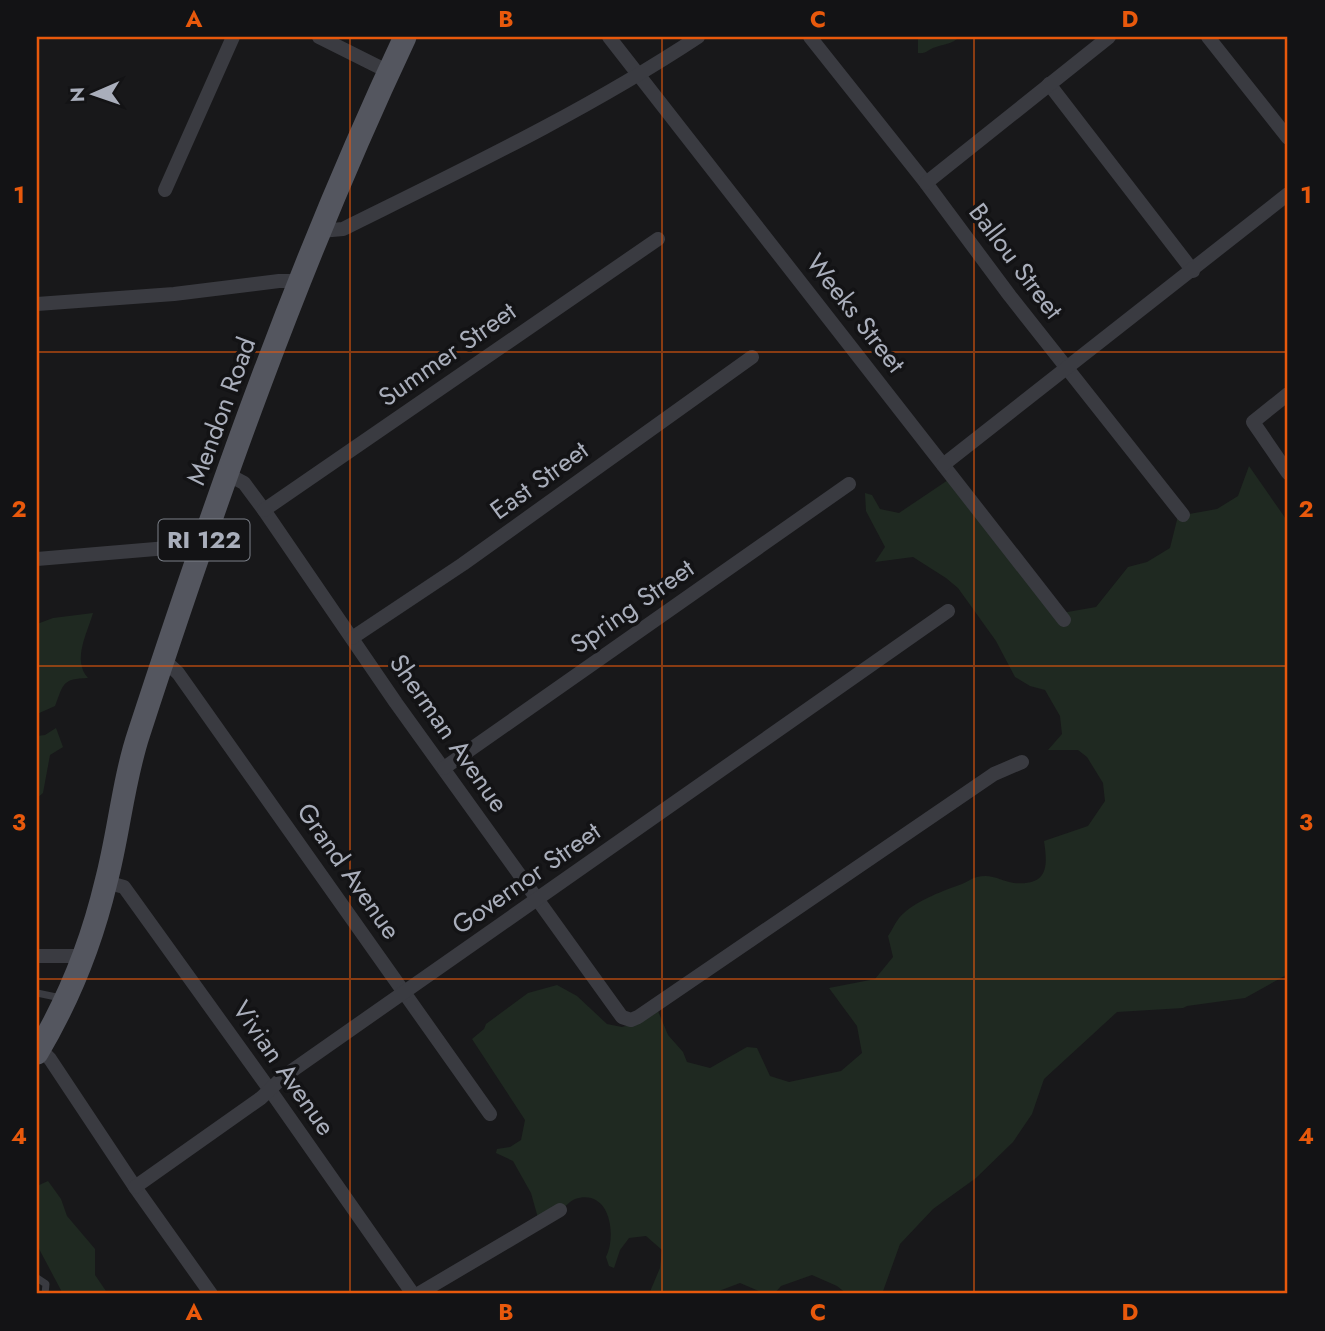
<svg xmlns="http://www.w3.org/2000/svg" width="1325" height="1331" font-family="Jost,sans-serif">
  <rect width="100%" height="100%" fill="#18181a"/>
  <g fill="#1f2921">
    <path d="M 918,37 L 960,37 C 949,45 948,43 936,47 C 928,49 927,54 918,53 Z"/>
    <path d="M 1249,466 L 1288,522 L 1288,974 L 1245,998 L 1187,1006 L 1183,1008 L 1117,1012 L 1044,1079 L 1032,1114 L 1013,1142 L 976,1178 L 933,1209 L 900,1244 L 882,1294 L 847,1294 L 837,1286 L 812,1275 L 781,1286 L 774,1294 L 766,1294 L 740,1283 L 711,1294 L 649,1294 L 660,1268 L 662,1250 L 646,1236 L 629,1238 L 620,1250 L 614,1268 L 609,1266 L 606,1257 C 617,1235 610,1188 575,1199 C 567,1202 562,1212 554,1217 C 550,1220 544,1223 540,1225 L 531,1193 L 513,1161 L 496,1153 L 497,1149 L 510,1147 L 521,1140 L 525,1120 L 472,1039 L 484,1029 L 486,1024 L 528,993 L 557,985 L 577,996 L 607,1024 L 622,1027 L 637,1023 L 658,1011 L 668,1035 L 683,1052 L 687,1062 L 710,1068 L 747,1047 L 757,1048 L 770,1076 L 789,1082 L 841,1071 L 862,1053 L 857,1026 L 829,988 L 875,979 L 893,957 L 888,936 C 893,929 897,918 904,913 C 918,900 945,890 962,884 C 967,882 972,878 977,877 C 992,873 1001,881 1014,883 C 1048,886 1048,867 1044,841 L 1088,826 L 1105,801 L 1103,783 L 1087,757 L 1078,750 L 1048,750 L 1062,734 L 1060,716 L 1045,690 L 1030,686 L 1015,677 L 996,641 L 958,588 L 946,578 L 913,557 L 875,562 L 885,547 L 866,511 L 865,493 L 872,495 L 880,509 L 899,513 L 951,478 L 1056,614 L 1096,607 L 1128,567 L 1147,562 L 1170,548 L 1178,516 L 1217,509 L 1238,496 Z"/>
    <path d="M 93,613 C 87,634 72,660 88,678 C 62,679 64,683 55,706 L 37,714 L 37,624 L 53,618 Z"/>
    <polygon points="56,728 63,747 50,755 43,793 37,798 37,736 45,735"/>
    <polygon points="48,1181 61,1199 67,1216 95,1249 95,1275 108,1294 63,1294 37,1245 37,1186"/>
  </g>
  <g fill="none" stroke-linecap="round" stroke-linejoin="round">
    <g stroke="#3a3b41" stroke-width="7">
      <polyline points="37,993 61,998"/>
      <polyline points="37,1278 46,1284 45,1294"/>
    </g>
    <g stroke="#3a3b41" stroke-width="14">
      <polyline points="319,37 389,72"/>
      <polyline points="609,37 1064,620"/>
      <polyline points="810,37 926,183 1010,296 1183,515"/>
      <polyline points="1208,37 1288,138"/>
      <polyline points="1049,84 1193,271"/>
      <polyline points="926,183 1109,37"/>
      <polyline points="165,190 233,37"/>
      <path d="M 320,231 L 343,229 C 464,169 586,111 698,37"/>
      <polyline points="37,304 174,294 279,281 299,281"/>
      <polyline points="1288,394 1253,422 1288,473"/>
      <polyline points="943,465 1288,194"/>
      <polyline points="227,474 244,483 264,510 396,703 622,1017 631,1020 638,1017 994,774 1022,762"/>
      <polyline points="264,510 658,239"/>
      <polyline points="37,559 203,545"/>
      <polyline points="352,638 463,564 752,357"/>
      <polyline points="164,660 178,673 490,1114"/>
      <polyline points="444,768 849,484"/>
      <polyline points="106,882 124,887 270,1090 413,1294"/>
      <polyline points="37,956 83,956"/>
      <polyline points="39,1048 50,1059 135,1187 211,1294"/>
      <polyline points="135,1187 261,1098 283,1077 948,611"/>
      <polyline points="418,1294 560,1210"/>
    </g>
    <path stroke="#54565f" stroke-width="23" d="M 37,1053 C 68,1001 92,941 106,882 C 119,833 123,781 139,733 C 216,497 299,262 405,37"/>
  </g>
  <path fill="none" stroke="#e8590c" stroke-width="2" stroke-opacity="0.55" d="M 350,37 L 350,1294M 662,37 L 662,1294M 974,37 L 974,1294M 37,352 L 1288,352M 37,666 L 1288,666M 37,979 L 1288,979"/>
  <g text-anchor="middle" stroke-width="7" stroke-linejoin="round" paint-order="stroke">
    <rect fill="#131315" stroke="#7c8089" stroke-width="2" x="158.5" y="519.5" width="91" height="41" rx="5"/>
    <g font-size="24" font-weight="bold" fill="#a9aebb">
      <text x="204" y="548">RI 122</text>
    </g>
    <g font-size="26" fill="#a9aebb" stroke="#131315">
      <text transform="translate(1016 261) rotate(53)" y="9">Ballou Street</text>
      <text transform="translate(856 313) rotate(52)" y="9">Weeks Street</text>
      <text transform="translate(447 354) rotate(-35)" y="9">Summer Street</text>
      <text transform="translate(221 411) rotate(-70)" y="9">Mendon Road</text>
      <text transform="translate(539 480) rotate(-36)" y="9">East Street</text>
      <text transform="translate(632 606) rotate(-35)" y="9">Spring Street</text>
      <text transform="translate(449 733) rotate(55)" y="9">Sherman Avenue</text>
      <text transform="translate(349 871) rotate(55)" y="9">Grand Avenue</text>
      <text transform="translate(526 878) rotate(-35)" y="9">Governor Street</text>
      <text transform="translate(284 1068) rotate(55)" y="9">Vivian Avenue</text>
    </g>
  </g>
  <rect width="1325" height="1331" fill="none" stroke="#131315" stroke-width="77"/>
  <g transform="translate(94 94) rotate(268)" stroke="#131315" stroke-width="5" paint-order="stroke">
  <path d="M0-5L12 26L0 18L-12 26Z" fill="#a9aebb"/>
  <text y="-10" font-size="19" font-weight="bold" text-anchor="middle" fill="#a9aebb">N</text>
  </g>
  <rect x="38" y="38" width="1248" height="1254" fill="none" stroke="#e8590c" stroke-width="2.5"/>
  <g font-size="23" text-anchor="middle" font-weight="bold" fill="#e8590c">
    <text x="194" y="27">A</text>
    <text x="506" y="27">B</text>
    <text x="818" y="27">C</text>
    <text x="1130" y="27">D</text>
    <text x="19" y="203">1</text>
    <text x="1306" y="203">1</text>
    <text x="19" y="517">2</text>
    <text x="1306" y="517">2</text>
    <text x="19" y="830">3</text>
    <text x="1306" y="830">3</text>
    <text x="19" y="1144">4</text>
    <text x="1306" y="1144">4</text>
    <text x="194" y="1320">A</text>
    <text x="506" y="1320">B</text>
    <text x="818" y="1320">C</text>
    <text x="1130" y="1320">D</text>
  </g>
</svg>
